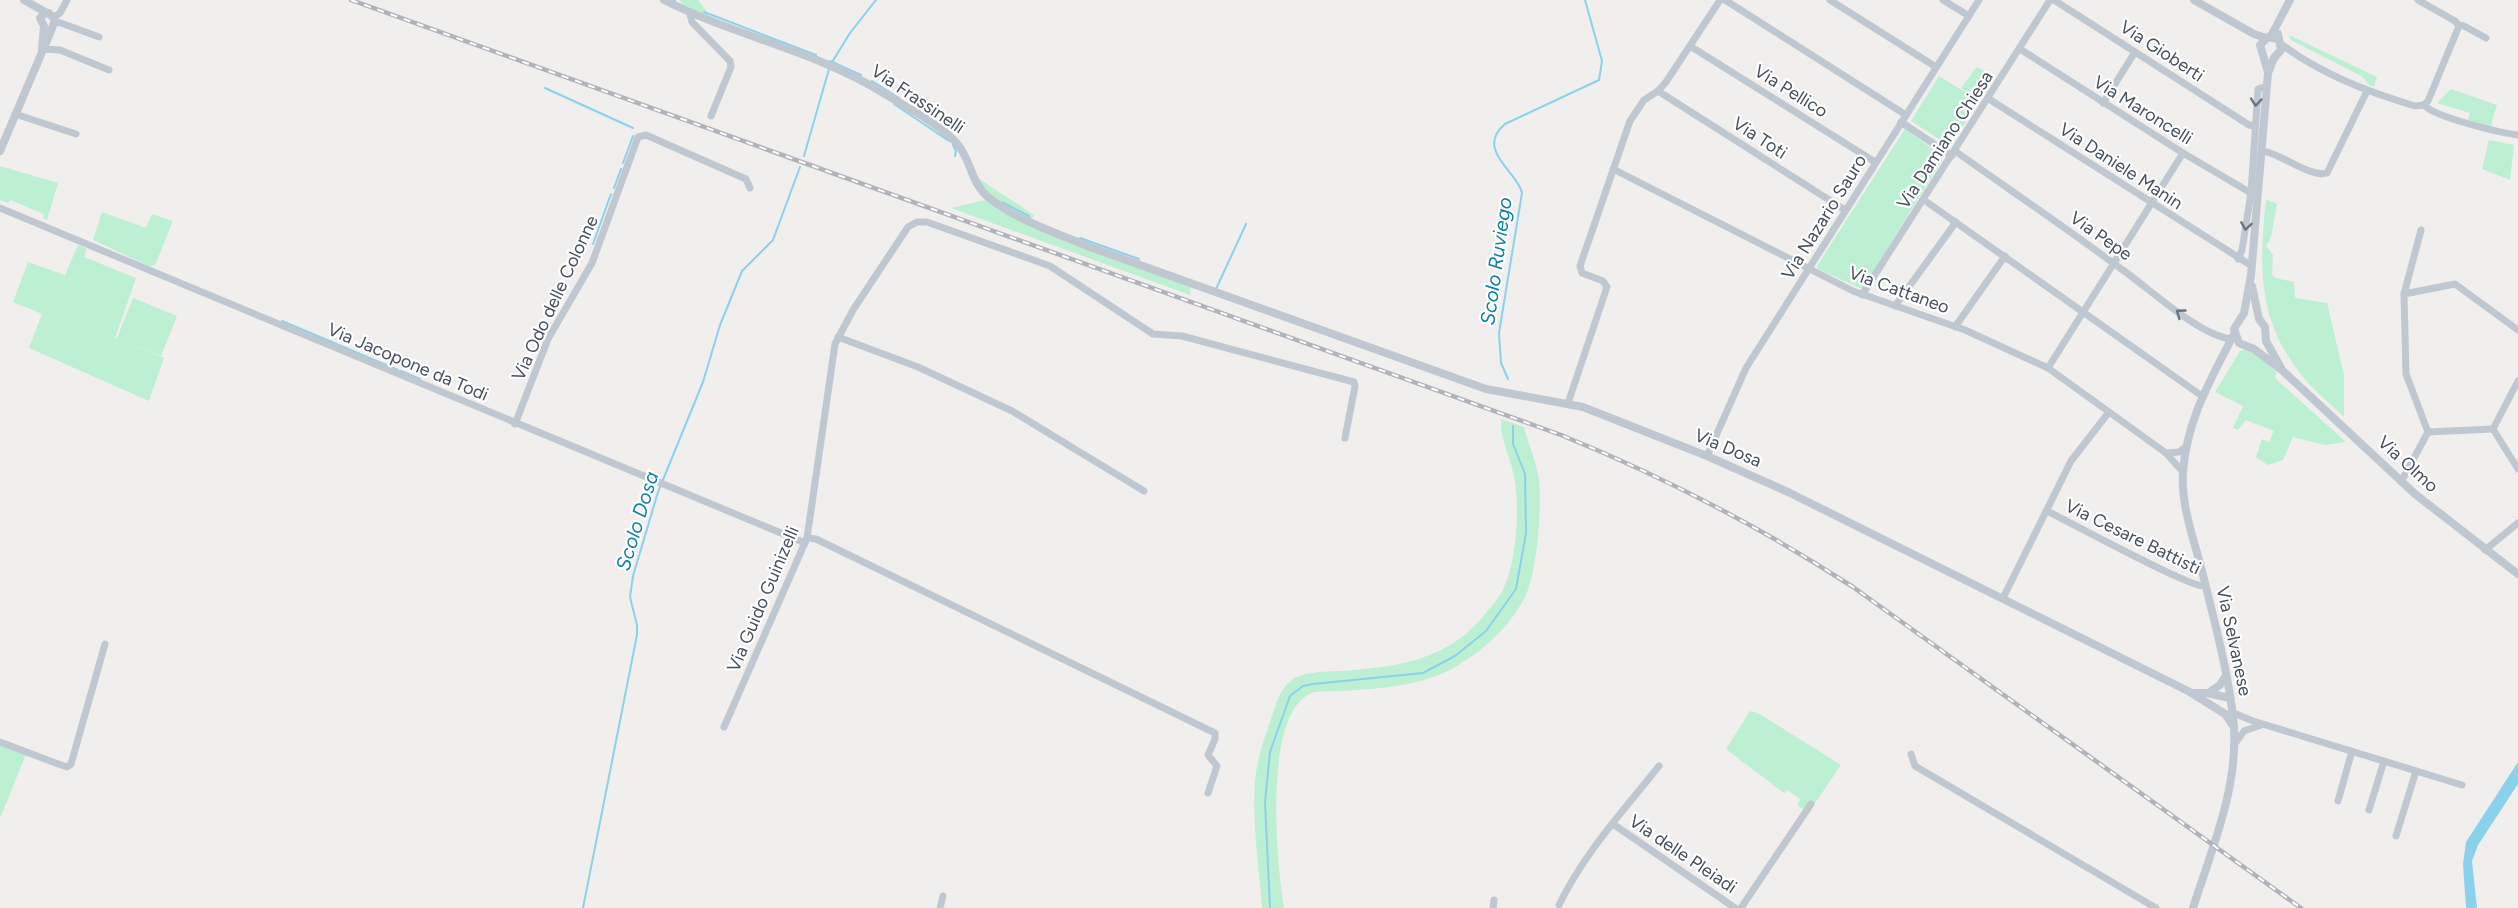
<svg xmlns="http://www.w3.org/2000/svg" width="2518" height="908" font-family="Figtree,sans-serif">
  <rect width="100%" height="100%" fill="#f1eeee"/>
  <g fill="#bdefd3">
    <polygon points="680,0 698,0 711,17 682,4"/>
    <polygon points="2289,35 2377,77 2374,87 2369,85 2363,77 2291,40"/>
    <polygon points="1977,67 1994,77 1979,101 1961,88"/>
    <polygon points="1939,76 1979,101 1950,146 1911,121"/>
    <polygon points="2451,89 2497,105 2492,121 2492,127 2468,120 2470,113 2437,103"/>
    <polygon points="1905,129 1944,157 1862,289 1818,269 1817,266"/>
    <polygon points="2489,140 2514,145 2510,180 2482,169"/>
    <polygon points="0,166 58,183 47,220 43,218 44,214 10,200 8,203 0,200"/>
    <polygon points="975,176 1034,215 1032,219 993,199"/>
    <path d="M 2266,199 L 2277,204 L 2271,237 L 2266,246 L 2273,255 L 2272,274 L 2275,278 L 2294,282 L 2295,298 L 2327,303 L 2344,375 L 2344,417 C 2331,404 2316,392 2304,378 C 2257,322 2259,267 2266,199 Z"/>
    <polygon points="985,200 1025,220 1191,287 1190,295 951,208"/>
    <polygon points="102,212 146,228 152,214 173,221 155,265 149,266 93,240"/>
    <polygon points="78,245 87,249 84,257 136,278 115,338 117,338 133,298 177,316 161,356 122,340 164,358 149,401 29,348 42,314 13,302 28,262 65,275"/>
    <path d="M 2245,350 C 2257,352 2268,364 2277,373 L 2275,378 L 2346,442 L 2325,445 L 2293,437 L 2283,460 L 2268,465 L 2256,457 L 2262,439 L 2269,442 L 2274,431 L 2246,420 L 2238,430 L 2233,428 L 2243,406 L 2215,392 L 2240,351 Z"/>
    <path d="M 1501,419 L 1524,427 C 1528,445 1537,462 1539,480 C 1542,508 1537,573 1525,597 C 1507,633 1463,670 1424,680 C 1389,690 1352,690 1315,692 C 1261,706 1277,865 1284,908 L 1262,908 C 1259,867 1252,823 1255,781 C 1257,758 1265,737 1272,716 C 1276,705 1279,692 1288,683 C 1300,671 1323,672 1340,671 C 1397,667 1448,661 1486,613 C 1494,604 1501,595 1506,583 C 1517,554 1520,506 1514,476 C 1510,455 1500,440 1501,419 Z"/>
    <polygon points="1750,711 1758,713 1841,765 1813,806 1804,810 1797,805 1800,799 1787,790 1784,793 1726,749"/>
    <polygon points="0,743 27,752 0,818"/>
  </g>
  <polygon fill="#8ad2ec" points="2518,762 2518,784 2478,845 2472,861 2477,908 2466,908 2463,864 2466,842"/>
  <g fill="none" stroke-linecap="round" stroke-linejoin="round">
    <g stroke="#8ad2ec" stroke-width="2">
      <polyline points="674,0 675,0"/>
      <polyline points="704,12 816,55"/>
      <polyline points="830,61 861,75"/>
      <polyline points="831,64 850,33 876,0"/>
      <polyline points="872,81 899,98"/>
      <polyline points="545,88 633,128"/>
      <polyline points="894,104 949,141"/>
      <polyline points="953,145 956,151 955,156"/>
      <polyline points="804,156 829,69"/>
      <polyline points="623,163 633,136"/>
      <polyline points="614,188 621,169"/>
      <polyline points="1002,202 1029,216"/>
      <polyline points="1080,238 1139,259"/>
      <polyline points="593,244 611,194"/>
      <polyline points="1216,289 1246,224"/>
      <polyline points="282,321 398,370"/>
      <polyline points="401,371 420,379"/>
      <path d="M 1508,379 L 1501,363 L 1499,333 L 1522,193 C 1519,173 1474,150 1505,124 L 1599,80 L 1602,61 L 1585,0"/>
      <polyline points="583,908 637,635 637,625 630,597 633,576 658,492 703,382 720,325 742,271 773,240 800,167"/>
      <polyline points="1270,908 1265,802 1270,752 1290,696 1303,686 1313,684 1423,673 1455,656 1486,631 1516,589 1526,533 1525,474 1513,444 1513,426"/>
    </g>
    <g stroke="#bfc8d0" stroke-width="7">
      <polyline points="1725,0 1906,115"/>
      <polyline points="1830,0 1936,67"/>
      <polyline points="1943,0 1969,16"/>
      <polyline points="2054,0 2249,125 2255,126"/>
      <polyline points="690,14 692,22 730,61 731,67 711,116"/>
      <polyline points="54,17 60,13 67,0"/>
      <polyline points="54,22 61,23 99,37"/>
      <polyline points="2459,25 2464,26 2486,38"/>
      <path d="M 2281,44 C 2321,74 2368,92 2415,106 L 2424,105 L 2428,101 L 2459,26 L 2455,21 L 2418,0"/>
      <polyline points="1690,46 1875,162"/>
      <polyline points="42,49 60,50 109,70"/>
      <polyline points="2020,49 2183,153 2251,193 2257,194"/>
      <polyline points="1658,91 1845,210"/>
      <polyline points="1989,99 2252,266"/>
      <polyline points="2103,103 2135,52"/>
      <path d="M 2424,105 C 2434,117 2501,133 2518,135"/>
      <polyline points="15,114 76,134"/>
      <polyline points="1901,122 1952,156"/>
      <path d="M 1955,151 C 2010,190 2066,228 2120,268 C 2149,288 2198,335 2231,339"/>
      <path d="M 2262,151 C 2281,153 2310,178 2327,173 L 2367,91"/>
      <polyline points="1613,169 1853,291 1965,330 2048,368 2166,453 2183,472"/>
      <polyline points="1924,200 2202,396"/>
      <polyline points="0,208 805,543"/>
      <polyline points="2238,259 2242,250 2251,193 2258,89 2267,86"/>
      <polyline points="2404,294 2421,230"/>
      <polyline points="1862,295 2050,0"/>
      <polyline points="1895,306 1956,222"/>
      <polyline points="1955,327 2005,256"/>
      <polyline points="838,337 918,367 1012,411 1144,491"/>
      <polyline points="2048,368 2183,153"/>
      <polyline points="1568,403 1607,287 1603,281 1582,273 1580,266 1630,121 1644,100 1658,91 1666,82 1720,0"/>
      <polyline points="515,424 548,339 592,263 638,137 646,135 746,179 750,188"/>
      <polyline points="2493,429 2518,469"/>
      <polyline points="2428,432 2493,429 2518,381"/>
      <polyline points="2166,453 2179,452 2187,446"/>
      <polyline points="1707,456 1746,368 1979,0"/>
      <polyline points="2401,482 2428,432 2406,374 2404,294 2455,284 2518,330"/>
      <path d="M 2047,511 C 2070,522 2192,589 2205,586"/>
      <polyline points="807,538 816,539 1215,733 1215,739 1208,755 1217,766 1208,793"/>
      <polyline points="2485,550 2518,523"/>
      <polyline points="2003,598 2071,461 2109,412"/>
      <polyline points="2231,712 2253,721 2462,785"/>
      <polyline points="724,727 807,538 835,344 853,310 908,227 917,222 927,222 1050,266 1153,334 1182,336 1354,382 1355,386 1345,438"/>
      <polyline points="0,742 61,765 67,767 71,764 105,644"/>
      <polyline points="2234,745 2244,731 2261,725"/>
      <polyline points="1911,754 1915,766 2156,908"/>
      <polyline points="2338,801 2352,751"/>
      <polyline points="2369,810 2384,761"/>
      <polyline points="1613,824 1735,908"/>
      <polyline points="2396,836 2416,771"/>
      <path d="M 1559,905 C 1584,853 1624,810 1659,766"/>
      <polyline points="940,908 943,896"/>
      <polyline points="1493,908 1494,900"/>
      <polyline points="1741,908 1811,804"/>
    </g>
    <g stroke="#bfc8d0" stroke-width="8">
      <polyline points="24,0 47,13"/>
      <path d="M 664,0 C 735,36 816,51 885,94 C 905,106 946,128 959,146 C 971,162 972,184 988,197 C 1016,220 1057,233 1090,247 L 1486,389 L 1583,407 L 1707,456 L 1788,492 L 2190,692 L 2225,714 L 2234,727"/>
      <polyline points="2194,0 2254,34 2266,38"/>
      <polyline points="2271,36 2290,0"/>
      <polyline points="2274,58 2268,73 2251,275 2244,313 2234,329 2239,343 2254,349 2283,371 2415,494 2518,574"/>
      <polyline points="2274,58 2281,50 2278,34"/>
      <polyline points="2268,72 2260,45 2268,37 2278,39"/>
      <polyline points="0,151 51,31 55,20 49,13 44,14 40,18 44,26 42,49"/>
      <polyline points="2252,286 2259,319 2265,327 2266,341 2281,368"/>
      <polyline points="2192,693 2208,693 2229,698"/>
      <polyline points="2208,693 2220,685 2225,677"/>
      <path d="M 2193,908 C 2211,851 2238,789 2234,727 C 2230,677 2213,616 2201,567 C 2193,537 2181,505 2183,473 C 2186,421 2211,379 2234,334"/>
    </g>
    <g stroke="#b0b3b9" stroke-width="4.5">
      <path id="rail" d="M 351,0 L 1561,435 C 1662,476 1762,528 1853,587 L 2301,908"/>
    </g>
    <use href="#rail" stroke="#fff" stroke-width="2" stroke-dasharray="7" stroke-linecap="butt"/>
  </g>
  <defs><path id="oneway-chevron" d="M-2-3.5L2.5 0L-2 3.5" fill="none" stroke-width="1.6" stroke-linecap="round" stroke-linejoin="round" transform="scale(1.5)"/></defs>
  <g stroke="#6a747f">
    <use href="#oneway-chevron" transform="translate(2256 102) rotate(95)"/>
    <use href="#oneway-chevron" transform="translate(2246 226) rotate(99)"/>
    <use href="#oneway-chevron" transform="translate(2180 313) rotate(-144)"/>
  </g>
  <g text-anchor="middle" stroke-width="4.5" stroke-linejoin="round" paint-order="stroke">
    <g font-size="18" fill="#46505c" stroke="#fff">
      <text transform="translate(2162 51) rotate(33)" y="6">Via Gioberti</text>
      <text transform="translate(1791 91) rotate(32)" y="6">Via Pellico</text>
      <text transform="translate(918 99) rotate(34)" y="6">Via Frassinelli</text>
      <text transform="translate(2143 110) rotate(32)" y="6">Via Maroncelli</text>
      <text transform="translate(1760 138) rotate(33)" y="6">Via Toti</text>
      <text transform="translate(1945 140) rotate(-57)" y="6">Via Damiano Chiesa</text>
      <text transform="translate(2121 166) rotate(33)" y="6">Via Daniele Manin</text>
      <text transform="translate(1824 217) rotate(-58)" y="6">Via Nazario Sauro</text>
      <text transform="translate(2101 236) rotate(35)" y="6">Via Pepe</text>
      <text transform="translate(1899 290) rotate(20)" y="6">Via Cattaneo</text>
      <text transform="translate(555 298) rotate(-65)" y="6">Via Odo delle Colonne</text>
      <text transform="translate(408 362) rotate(23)" y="6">Via Jacopone da Todi</text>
      <text transform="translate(1728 448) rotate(23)" y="6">Via Dosa</text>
      <text transform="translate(2408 464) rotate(42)" y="6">Via Olmo</text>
      <text transform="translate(2133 537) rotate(26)" y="6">Via Cesare Battisti</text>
      <text transform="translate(763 599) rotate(-67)" y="6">Via Guido Guinizelli</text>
      <text transform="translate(2234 641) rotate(78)" y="6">Via Selvanese</text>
      <text transform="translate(1683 854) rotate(34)" y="6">Via delle Pleiadi</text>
    </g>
    <g font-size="20" font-style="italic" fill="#0d7fa9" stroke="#fff">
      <text transform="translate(1496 261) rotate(-82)" y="7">Scolo Ruviego</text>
      <text transform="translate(637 521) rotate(-73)" y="7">Scolo Dosa</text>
    </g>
  </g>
</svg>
